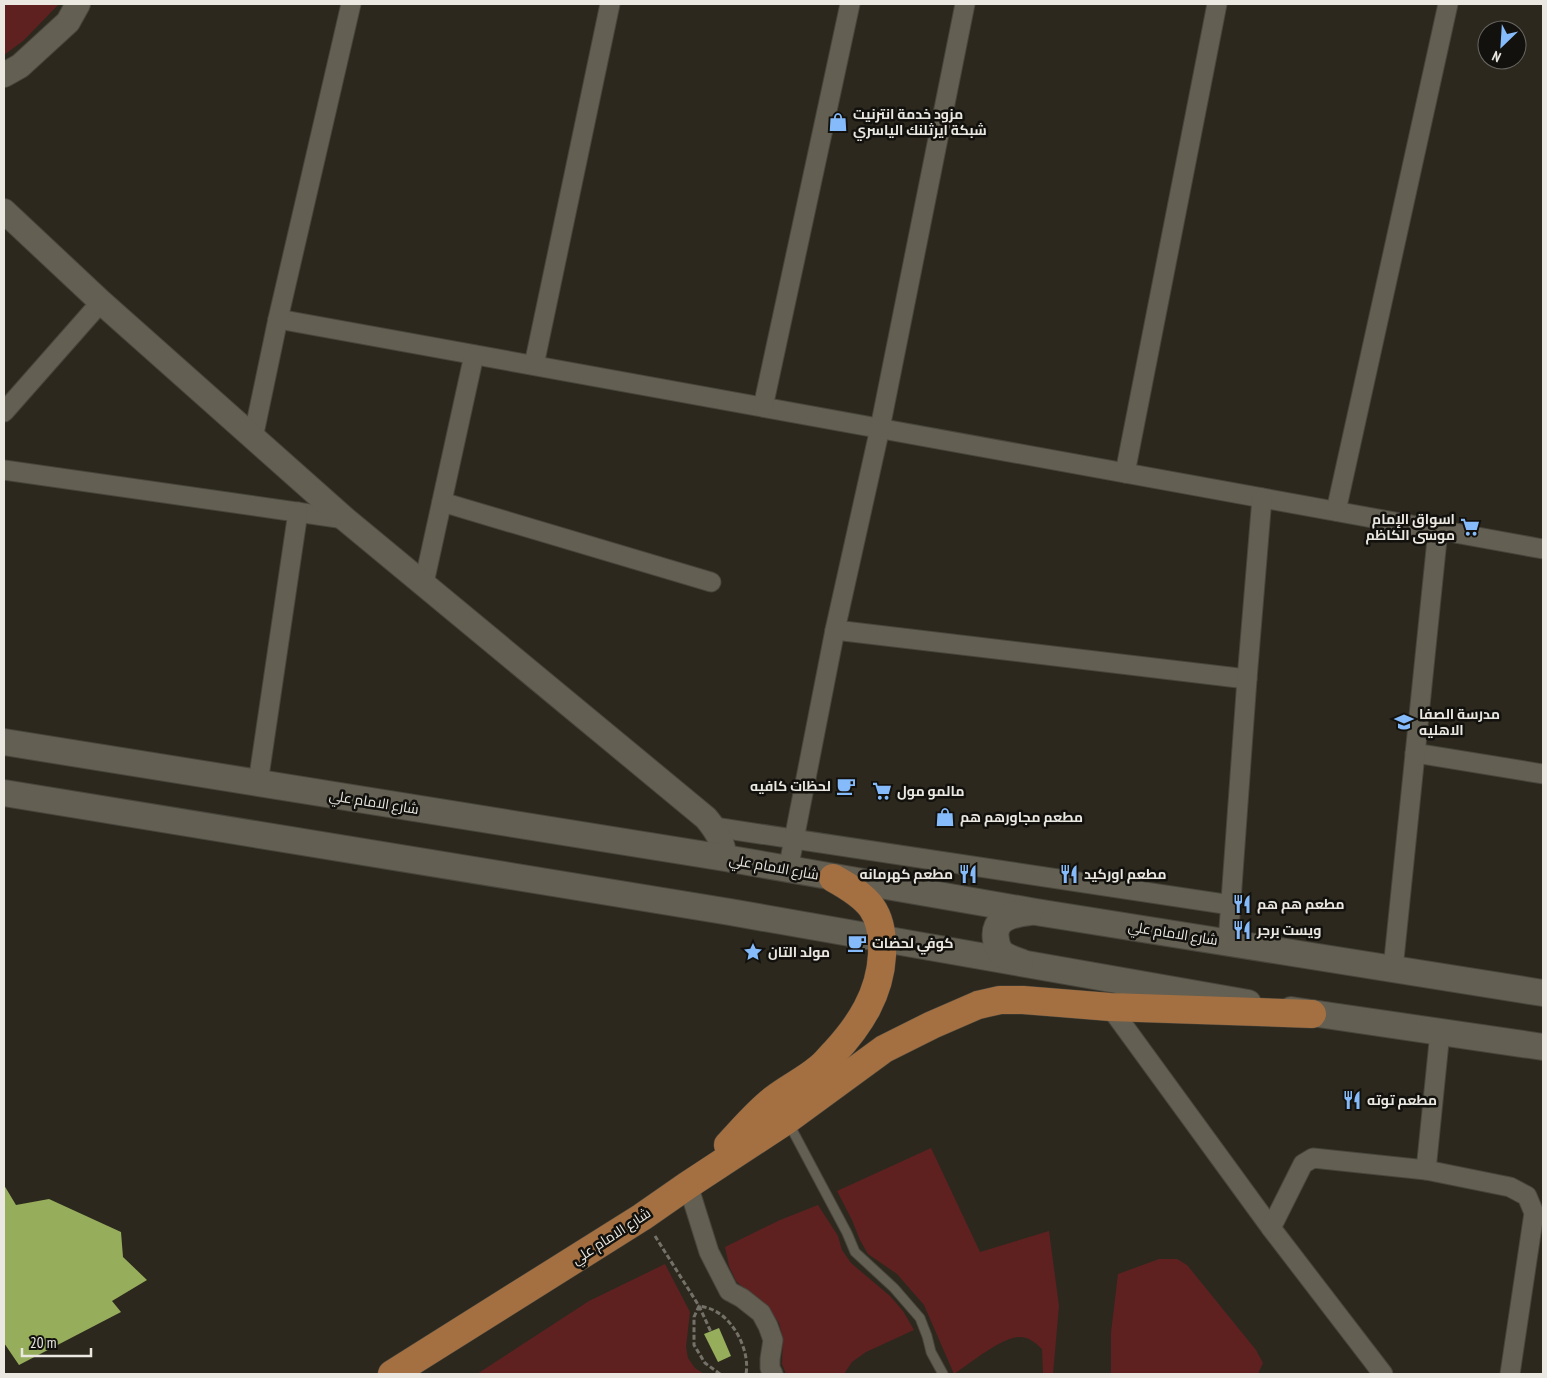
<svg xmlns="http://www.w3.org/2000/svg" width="1547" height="1378" viewBox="0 0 1547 1378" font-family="'PT Sans Narrow',Cairo,sans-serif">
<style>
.green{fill:#5e2120}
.building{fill:#96ad5b}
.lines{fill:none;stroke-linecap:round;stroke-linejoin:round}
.service-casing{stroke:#48453c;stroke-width:11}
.minor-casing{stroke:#48453c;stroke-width:21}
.tertiary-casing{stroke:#48453c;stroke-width:26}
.secondary-casing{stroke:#48453c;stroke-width:28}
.primary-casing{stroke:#48453c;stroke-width:29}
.path{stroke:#747168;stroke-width:3;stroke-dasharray:5 2.5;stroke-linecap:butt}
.service{stroke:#635f53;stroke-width:9}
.minor{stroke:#635f53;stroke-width:19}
.tertiary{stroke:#635f53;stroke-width:24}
.secondary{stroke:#635f53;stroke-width:26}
.primary{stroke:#a47042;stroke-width:28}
.labels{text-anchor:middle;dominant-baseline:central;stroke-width:5;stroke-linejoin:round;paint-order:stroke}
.poi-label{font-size:14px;font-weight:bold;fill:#eae8e1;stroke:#13110d;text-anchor:start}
.street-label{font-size:14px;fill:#eae8e1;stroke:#13110d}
</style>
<rect width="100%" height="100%" fill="#2c281e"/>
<g class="green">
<path d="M 4,4 L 59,4 L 23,41 L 4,55 Z"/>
<path d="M 931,1148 L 980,1252 L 1049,1231 L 1059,1306 L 1053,1374 L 1043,1374 L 1042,1349 C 1036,1343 1028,1336 1018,1337 C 1001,1338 969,1364 954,1374 L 924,1305 L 897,1274 L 868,1254 L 860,1240 L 852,1220 L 837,1191 Z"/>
<path d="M 818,1205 L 838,1236 L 842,1250 L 851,1263 L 890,1296 L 903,1311 L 914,1330 L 866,1352 L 852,1362 L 844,1374 L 786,1374 L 782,1364 L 783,1338 L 779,1323 L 772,1313 L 736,1281 L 729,1266 L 725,1247 L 780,1220 Z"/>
<path d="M 1159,1259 L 1177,1259 L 1187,1265 L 1256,1350 L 1263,1363 L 1258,1374 L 1111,1374 L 1111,1333 L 1118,1274 Z"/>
<path d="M 665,1264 L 690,1312 L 686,1347 L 688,1358 L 695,1368 L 704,1374 L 477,1374 L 589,1301 Z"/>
</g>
<g class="building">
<path d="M 4,1185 L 16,1205 L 49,1199 L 121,1232 L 123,1257 L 147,1280 L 112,1301 L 121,1312 L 19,1365 L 4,1343 Z"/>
<path d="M 719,1328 L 731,1356 L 718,1362 L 704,1334 Z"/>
</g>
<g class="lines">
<g class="service-casing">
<path id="service" d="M 788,1122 L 847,1233 L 855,1252 L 894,1288 L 920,1318 L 927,1336 L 931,1352 L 943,1374"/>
</g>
<g class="minor-casing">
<g id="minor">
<path d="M 278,319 L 1543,549"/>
<path d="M 534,365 L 610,4"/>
<path d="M 763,407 L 850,4"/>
<path d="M 4,412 L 101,302"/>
<path d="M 253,438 L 278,319 L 351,4"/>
<path d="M 4,470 L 345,519"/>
<path d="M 1125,473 L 1217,4"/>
<path d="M 442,502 L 711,582"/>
<path d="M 1336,511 L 1448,4"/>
<path d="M 424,583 L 474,355"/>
<path d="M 835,630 L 1247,679"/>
<path d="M 1415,753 L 1543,774"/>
<path d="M 258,783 L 298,512"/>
<path d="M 714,827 L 1231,905"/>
<path d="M 788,870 L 835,630 L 880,428 L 965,4"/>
<path d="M 1228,942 L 1247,679 L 1262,498"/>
<path d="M 1393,969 L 1438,530"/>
<path d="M 1110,1007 L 1271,1228 L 1383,1374"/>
<path d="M 1426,1170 L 1440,1032"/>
<path d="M 688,1185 L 709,1252 L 729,1291 L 742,1298 L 761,1313 L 768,1326 L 773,1340 L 770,1359 L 770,1368 L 773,1374"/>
<path d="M 1271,1228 L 1303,1164 L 1313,1158 L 1426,1170 L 1510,1187 L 1527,1196 L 1534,1213 L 1510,1374"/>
</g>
</g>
<g class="tertiary-casing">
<g id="tertiary">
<path d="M 4,75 L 20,66 L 68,22 L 78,4"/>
<path d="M 4,211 L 101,302 L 345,519 L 706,818 C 717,831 723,842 725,858"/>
</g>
</g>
<g class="secondary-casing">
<g id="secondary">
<path d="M 4,742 L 725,858 L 1036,912 L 1543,993"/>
<path d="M 4,793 L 730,912 L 1248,1003"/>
<path d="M 1021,962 C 1016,960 1011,959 1006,956 C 1000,953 997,947 996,940 C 992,918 1013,914 1030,912"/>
<path d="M 1291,1010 L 1543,1047"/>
</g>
</g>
<g class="primary-casing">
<g id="primary">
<path d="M 728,1145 C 742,1130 758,1111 774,1099 C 788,1088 805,1080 818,1069 C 824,1065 829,1058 834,1053 C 860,1025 880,994 882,955 C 884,911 869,898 833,878"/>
<path d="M 392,1374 L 642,1217 L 688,1185 L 787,1120 L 884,1049 L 932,1025 L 978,1005 L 1000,1000 L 1023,1000 L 1110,1007 L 1312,1014"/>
</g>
</g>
<g class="path">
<path d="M 655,1236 L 699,1306 L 711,1332"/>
<path d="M 720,1374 L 705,1363 L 694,1345 L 694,1317 L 699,1306 C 704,1307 710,1308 715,1311 C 735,1321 750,1352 746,1374"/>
</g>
<use href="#service" class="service"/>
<use href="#minor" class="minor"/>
<use href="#tertiary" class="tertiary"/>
<use href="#secondary" class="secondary"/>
<use href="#primary" class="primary"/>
</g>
<defs>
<g id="shop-bare" transform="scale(1.5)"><path d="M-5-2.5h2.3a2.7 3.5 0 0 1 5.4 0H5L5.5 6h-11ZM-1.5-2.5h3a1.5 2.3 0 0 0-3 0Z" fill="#85bbfb" stroke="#13110d" stroke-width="2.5" paint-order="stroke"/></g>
<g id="supermarket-bare" transform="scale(1.5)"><path d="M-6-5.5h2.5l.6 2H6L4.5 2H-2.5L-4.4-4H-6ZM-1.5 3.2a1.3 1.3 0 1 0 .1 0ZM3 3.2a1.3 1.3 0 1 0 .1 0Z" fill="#85bbfb" stroke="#13110d" stroke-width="2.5" paint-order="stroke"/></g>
<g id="university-bare" transform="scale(1.5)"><path d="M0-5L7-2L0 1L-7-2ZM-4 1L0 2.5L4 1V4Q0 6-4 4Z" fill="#85bbfb" stroke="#13110d" stroke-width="2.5" paint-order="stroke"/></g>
<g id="cafe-bare" transform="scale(1.5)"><path d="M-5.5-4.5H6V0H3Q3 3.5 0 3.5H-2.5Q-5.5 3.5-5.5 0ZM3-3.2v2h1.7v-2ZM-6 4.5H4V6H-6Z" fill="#85bbfb" stroke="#13110d" stroke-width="2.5" paint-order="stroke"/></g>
<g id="restaurant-bare" transform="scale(1.5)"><path d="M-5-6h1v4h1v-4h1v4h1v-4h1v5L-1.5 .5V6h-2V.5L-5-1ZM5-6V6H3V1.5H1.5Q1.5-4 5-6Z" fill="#85bbfb" stroke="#13110d" stroke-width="2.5" paint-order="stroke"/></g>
<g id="sight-bare" transform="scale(1.5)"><path d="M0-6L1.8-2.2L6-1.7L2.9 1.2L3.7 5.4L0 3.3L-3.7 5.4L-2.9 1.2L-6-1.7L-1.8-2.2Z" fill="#85bbfb" stroke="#13110d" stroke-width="2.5" paint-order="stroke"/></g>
</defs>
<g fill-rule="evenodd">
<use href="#shop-bare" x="838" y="122"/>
<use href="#supermarket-bare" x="1470" y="527"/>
<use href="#university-bare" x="1404" y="722"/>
<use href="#cafe-bare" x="846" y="786"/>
<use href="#supermarket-bare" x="882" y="791"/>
<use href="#shop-bare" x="945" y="817"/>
<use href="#restaurant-bare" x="968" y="874"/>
<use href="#restaurant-bare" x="1069" y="874"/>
<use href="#restaurant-bare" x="1242" y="904"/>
<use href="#restaurant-bare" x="1242" y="930"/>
<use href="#cafe-bare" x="857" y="943"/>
<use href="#sight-bare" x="753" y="952"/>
<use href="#restaurant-bare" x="1352" y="1100"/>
</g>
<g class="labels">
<g class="poi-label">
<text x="853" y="114">مزود خدمة انترنيت<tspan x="853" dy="16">شبكة ايرثلنك الياسري</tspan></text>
<text x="1455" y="519" text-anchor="end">اسواق الإمام<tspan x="1455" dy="16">موسى الكاظم</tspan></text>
<text x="1419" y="714">مدرسة الصفا<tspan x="1419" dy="16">الاهليه</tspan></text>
<text x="831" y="786" text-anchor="end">لحظات كافيه</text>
<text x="897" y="791">مالمو مول</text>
<text x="960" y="817">مطعم مجاورهم هم</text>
<text x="953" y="874" text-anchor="end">مطعم كهرمانه</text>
<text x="1084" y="874">مطعم اوركيد</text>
<text x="1257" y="904">مطعم هم هم</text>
<text x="1257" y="930">ويست برجر</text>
<text x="872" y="943">كوفي لحضات</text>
<text x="768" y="952">مولد التان</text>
<text x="1367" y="1100">مطعم توته</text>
</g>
<g class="street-label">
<text transform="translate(374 802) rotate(9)">شارع الامام علي</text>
<text transform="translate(774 867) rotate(10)">شارع الامام علي</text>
<text transform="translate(1173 933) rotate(9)">شارع الامام علي</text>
<text transform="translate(611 1236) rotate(-33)">شارع الامام علي</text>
</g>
</g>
<rect width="1547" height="1378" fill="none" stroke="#eae8e1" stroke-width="10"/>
<g transform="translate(1502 45) rotate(205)"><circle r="24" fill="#13110d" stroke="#696762"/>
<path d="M0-4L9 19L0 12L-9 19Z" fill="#85bbfb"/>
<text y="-8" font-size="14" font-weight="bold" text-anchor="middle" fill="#eae8e1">N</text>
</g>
<path d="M22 1348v8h69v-8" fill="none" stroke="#eae8e1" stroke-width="2.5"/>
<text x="30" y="1348" font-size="15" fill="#eae8e1" stroke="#13110d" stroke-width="4" paint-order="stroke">20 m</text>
</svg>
